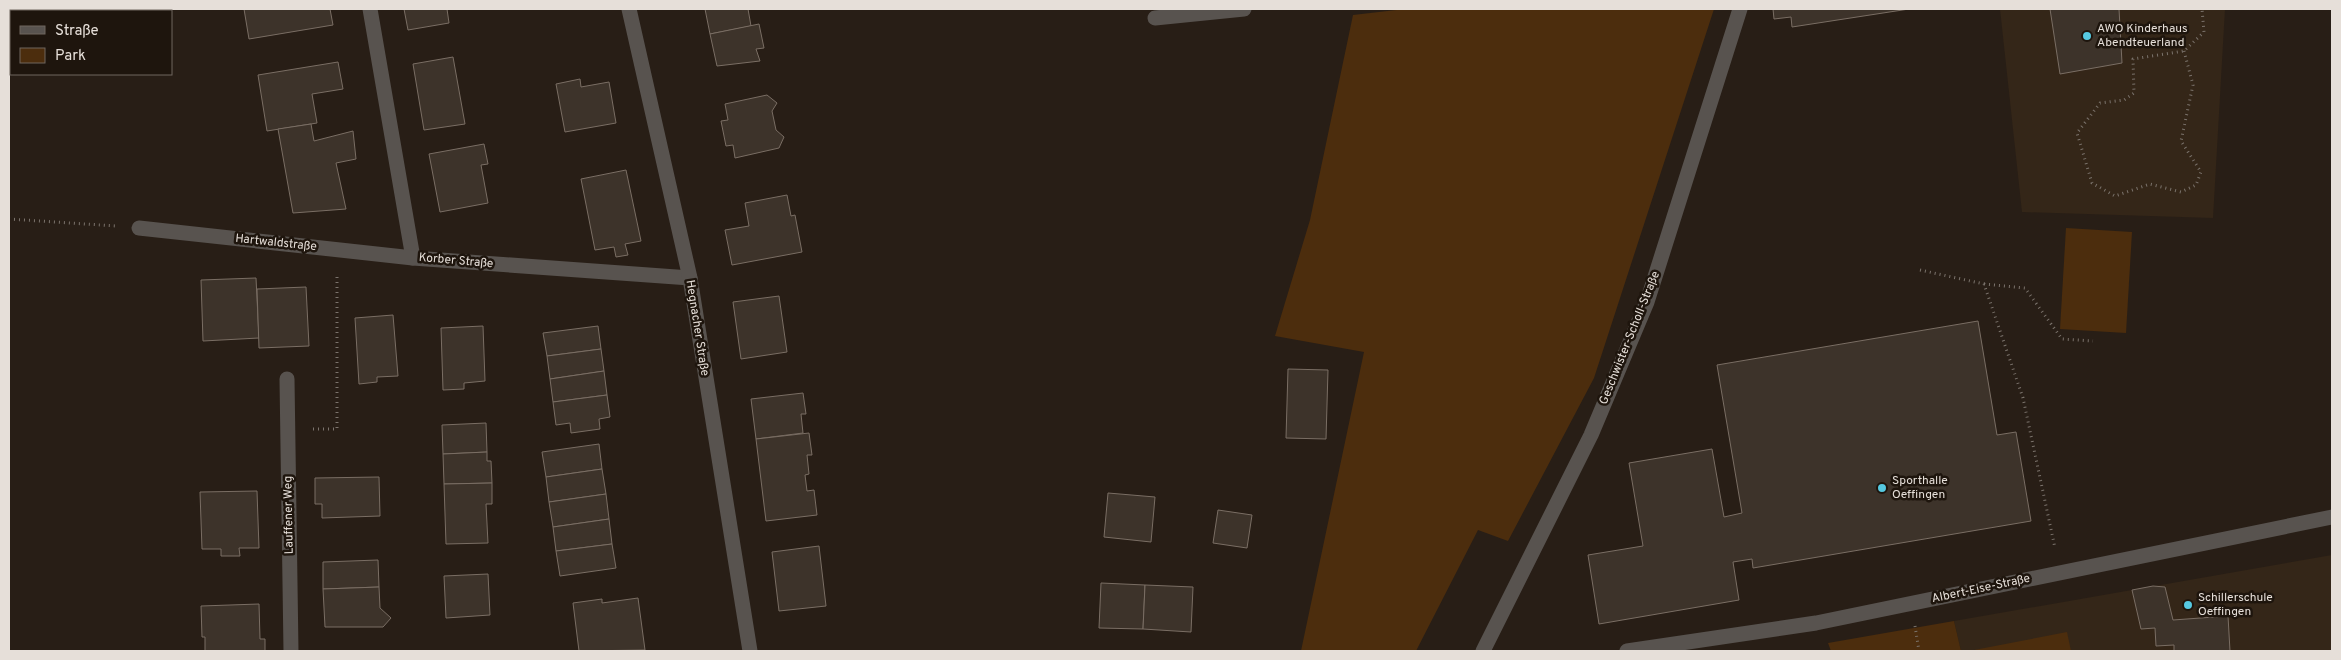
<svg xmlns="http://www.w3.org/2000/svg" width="2341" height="660" viewBox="0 0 2341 660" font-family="Overpass,sans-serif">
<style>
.built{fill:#342618}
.green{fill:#4c2d0d}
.building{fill:#3d332a;stroke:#7a6e64}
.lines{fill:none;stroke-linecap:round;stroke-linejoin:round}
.path{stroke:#7b736c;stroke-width:3;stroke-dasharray:1 4;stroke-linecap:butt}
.lane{stroke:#58534f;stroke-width:15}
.street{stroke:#58534f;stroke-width:15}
.poi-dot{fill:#56c9e1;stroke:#1e150d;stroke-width:2}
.labels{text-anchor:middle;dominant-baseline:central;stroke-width:5;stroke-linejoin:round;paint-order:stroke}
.poi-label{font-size:12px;fill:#e6dfd9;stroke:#1e150d;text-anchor:start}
.street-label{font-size:12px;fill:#e6dfd9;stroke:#1e150d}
</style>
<rect width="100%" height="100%" fill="#281e16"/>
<g class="built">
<path d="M 2000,9 L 2225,9 L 2213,218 L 2022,212 Z"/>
<path d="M 2332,555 L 2332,651 L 1961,651 L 1954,621 Z"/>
</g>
<g class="green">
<path d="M 1405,9 L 1714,9 L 1594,378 L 1508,541 L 1478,530 L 1416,651 L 1301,651 L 1364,352 L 1275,336 L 1310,220 L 1353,15 Z"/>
<path d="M 2066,228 L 2132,232 L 2126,333 L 2060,329 Z"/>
<path d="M 1954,621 L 1961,651 L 1831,651 L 1828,643 Z"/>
<path d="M 2067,632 L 2071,651 L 1969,651 Z"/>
</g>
<g class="building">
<path d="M 244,9 L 330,9 L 333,25 L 249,39 Z"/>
<path d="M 404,9 L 447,9 L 449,23 L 408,30 Z"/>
<path d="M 705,9 L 748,9 L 751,26 L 710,34 Z"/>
<path d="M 1773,9 L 1909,9 L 1792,27 L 1791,17 L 1774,19 Z"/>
<path d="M 2050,9 L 2119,9 L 2122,63 L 2060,74 Z"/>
<path d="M 759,24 L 764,48 L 756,49 L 760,61 L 717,66 L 710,34 Z"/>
<path d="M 453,57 L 465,124 L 424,130 L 413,64 Z"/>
<path d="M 338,62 L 343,89 L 312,94 L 317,123 L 267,131 L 258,75 Z"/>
<path d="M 580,79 L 581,87 L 609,82 L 616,123 L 565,132 L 556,84 Z"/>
<path d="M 767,95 L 777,103 L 772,111 L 776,130 L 784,137 L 779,148 L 735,158 L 733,145 L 726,146 L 721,121 L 728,120 L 725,104 Z"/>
<path d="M 311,124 L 314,141 L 353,131 L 356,159 L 336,163 L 346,209 L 293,213 L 278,129 Z"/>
<path d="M 484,144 L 488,164 L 481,165 L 488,203 L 440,212 L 429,154 Z"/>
<path d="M 626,170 L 641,241 L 625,244 L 628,255 L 616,257 L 614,247 L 595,250 L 581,179 Z"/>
<path d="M 787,195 L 791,216 L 795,215 L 802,252 L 732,265 L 725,230 L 749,226 L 745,203 Z"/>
<path d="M 256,278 L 259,338 L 203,341 L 201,280 Z"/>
<path d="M 306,287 L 309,346 L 259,348 L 257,289 Z"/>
<path d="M 779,296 L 787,352 L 741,359 L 733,302 Z"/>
<path d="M 393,315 L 398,376 L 377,377 L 377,382 L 359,384 L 355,318 Z"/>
<path d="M 1978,321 L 1997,435 L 2016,432 L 2031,521 L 1753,568 L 1752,559 L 1733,562 L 1739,600 L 1599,624 L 1588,555 L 1643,546 L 1629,463 L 1712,449 L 1724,517 L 1742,513 L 1717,365 Z"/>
<path d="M 483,326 L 485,381 L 464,383 L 464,389 L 443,390 L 441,328 Z"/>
<path d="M 598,326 L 601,349 L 547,356 L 543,333 Z"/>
<path d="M 601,349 L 604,371 L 550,379 L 547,356 Z"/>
<path d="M 1288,369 L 1328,370 L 1326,439 L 1286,438 Z"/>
<path d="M 604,371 L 607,395 L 553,402 L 550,379 Z"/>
<path d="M 803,393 L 806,414 L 801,414 L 803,433 L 756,439 L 751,399 Z"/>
<path d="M 607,395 L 610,417 L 599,419 L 600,429 L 571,433 L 570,423 L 556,425 L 553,402 Z"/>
<path d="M 486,423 L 487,452 L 443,454 L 442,425 Z"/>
<path d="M 809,433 L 812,455 L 807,455 L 809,474 L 805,475 L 807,491 L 814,490 L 817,515 L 766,521 L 756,439 Z"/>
<path d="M 599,444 L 602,469 L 546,477 L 542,452 Z"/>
<path d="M 487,452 L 487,461 L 491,461 L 492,483 L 444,484 L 443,454 Z"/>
<path d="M 602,469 L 606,494 L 549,502 L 546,477 Z"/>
<path d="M 379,477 L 380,516 L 322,518 L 322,504 L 315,504 L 315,478 Z"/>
<path d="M 492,483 L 492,504 L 486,504 L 488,543 L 446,544 L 444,484 Z"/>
<path d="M 257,491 L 259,548 L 239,548 L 240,556 L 221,556 L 221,549 L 202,549 L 200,492 Z"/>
<path d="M 1108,493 L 1155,497 L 1151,542 L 1104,537 Z"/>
<path d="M 606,494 L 609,519 L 553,527 L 549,502 Z"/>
<path d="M 1218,510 L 1252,515 L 1247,548 L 1213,543 Z"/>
<path d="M 609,519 L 612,544 L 556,551 L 553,527 Z"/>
<path d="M 612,544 L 616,568 L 560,576 L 556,551 Z"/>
<path d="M 819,546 L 826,606 L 779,611 L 772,552 Z"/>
<path d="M 378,560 L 379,587 L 323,589 L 323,562 Z"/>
<path d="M 488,574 L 490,615 L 446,618 L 444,576 Z"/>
<path d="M 1101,583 L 1145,585 L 1143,629 L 1099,628 Z"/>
<path d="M 1145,585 L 1193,587 L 1191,632 L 1143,629 Z"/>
<path d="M 2153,586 L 2165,587 L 2173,620 L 2228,616 L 2230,651 L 2174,651 L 2174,645 L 2156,646 L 2155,628 L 2141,629 L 2132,590 Z"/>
<path d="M 379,587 L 380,608 L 391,618 L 383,627 L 325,627 L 323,589 Z"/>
<path d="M 638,598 L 645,650 L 579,651 L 573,603 L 602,599 L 602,603 Z"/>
<path d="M 259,604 L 260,639 L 265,639 L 265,651 L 205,651 L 205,637 L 202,637 L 201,606 Z"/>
</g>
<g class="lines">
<g class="path">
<path d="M 2184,51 L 2193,85 L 2181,141 L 2201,172 L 2196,185 L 2181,192 L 2150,184 L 2115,196 L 2092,183 L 2077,133 L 2100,103 L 2124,100 L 2134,93 L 2133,59 L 2184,51 L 2204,32 L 2202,9"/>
<path d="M 9,219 L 116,226"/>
<path d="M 1920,270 L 1984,284 L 2023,398 L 2055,548"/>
<path d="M 1984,284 L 2025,288 L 2062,339 L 2093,341"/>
<path d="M 313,429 L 337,429 L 337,274"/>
<path d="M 1915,626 L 1919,651"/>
</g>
<path class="lane" d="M 1155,18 L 1244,9"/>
<g class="street">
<path d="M 370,9 L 413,258 L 690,278"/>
<path d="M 629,9 L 690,278 L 750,651"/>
<path d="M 139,228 L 413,258"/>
<path d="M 287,379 L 291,651"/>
<path d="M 1483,651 L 1591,435 L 1647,302 L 1740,9"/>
<path d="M 1627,651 L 1816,623 L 2332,517"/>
</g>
</g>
<g class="poi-dot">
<circle cx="2087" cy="36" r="5"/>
<circle cx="1882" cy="488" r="5"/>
<circle cx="2188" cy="605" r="5"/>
</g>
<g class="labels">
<g class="poi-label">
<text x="2097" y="29">AWO Kinderhaus<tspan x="2097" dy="14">Abendteuerland</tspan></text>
<text x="1892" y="481">Sporthalle<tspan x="1892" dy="14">Oeffingen</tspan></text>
<text x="2198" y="598">Schillerschule<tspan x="2198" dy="14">Oeffingen</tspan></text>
</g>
<g class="street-label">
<text transform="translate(276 243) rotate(6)">Hartwaldstraße</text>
<text transform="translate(456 261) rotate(5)">Korber Straße</text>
<text transform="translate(697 328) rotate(81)">Hegnacher Straße</text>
<text transform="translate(1630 338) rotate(-68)">Geschwister-Scholl-Straße</text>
<text transform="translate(289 515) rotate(-91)">Lauffener Weg</text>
<text transform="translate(1981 589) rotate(-12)">Albert-Eise-Straße</text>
</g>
</g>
<rect width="2341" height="660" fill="none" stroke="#e6dfd9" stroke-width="20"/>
<rect x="10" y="10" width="162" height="65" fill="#1e150d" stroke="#6e665f"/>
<rect x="20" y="26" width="25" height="8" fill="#58534f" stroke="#6e665f"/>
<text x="55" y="35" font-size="15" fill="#e6dfd9">Straße</text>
<rect x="20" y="48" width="25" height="15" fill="#4c2d0d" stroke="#6e665f"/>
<text x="55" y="60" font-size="15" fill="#e6dfd9">Park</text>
</svg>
